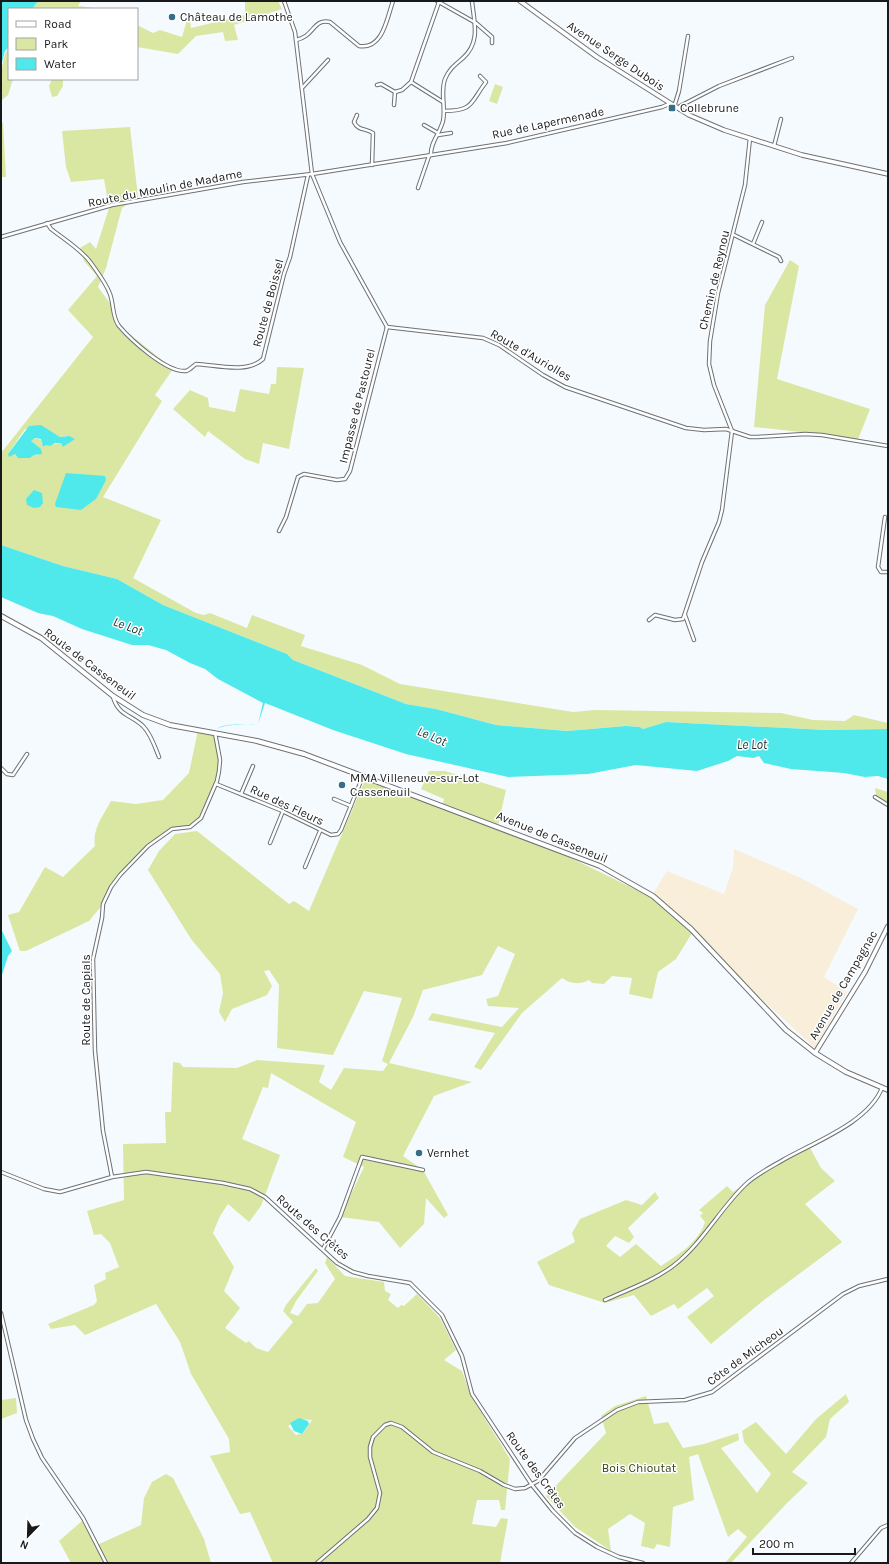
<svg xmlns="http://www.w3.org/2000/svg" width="889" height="1564" viewBox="0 0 889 1564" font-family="Karla,sans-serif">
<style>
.industrial{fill:#f8eed9}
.green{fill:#dae7a2;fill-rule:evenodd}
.water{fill:#4fe9ec}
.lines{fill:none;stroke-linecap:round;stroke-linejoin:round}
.minor-casing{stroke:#6d7174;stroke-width:4.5}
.tertiary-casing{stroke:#6d7174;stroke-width:5.5}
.secondary-casing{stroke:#6d7174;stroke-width:6}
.minor{stroke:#fff;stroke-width:2.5}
.tertiary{stroke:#fff;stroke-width:3.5}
.secondary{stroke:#fff;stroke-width:4}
.poi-dot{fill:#366d88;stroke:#fff;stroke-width:1.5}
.labels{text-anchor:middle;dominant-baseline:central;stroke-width:3;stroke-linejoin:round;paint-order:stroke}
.poi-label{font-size:12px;fill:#18191b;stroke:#fff;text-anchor:start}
.street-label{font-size:12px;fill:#18191b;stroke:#fff}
.park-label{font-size:12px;fill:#393f15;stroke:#fff}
.water-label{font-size:13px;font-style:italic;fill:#173030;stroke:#fff}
</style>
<rect width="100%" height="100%" fill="#f5fafe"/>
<path class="industrial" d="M 734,849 L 801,878 L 858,909 L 824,977 L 847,992 L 815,1048 L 651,897 L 667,871 L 724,894 L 733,868 Z"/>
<g class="green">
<path d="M 38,1 L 81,1 L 78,6 L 102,9 L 32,9 Z"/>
<path d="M 245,1 L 278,1 L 282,9 L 234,25 L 238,40 L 225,41 L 223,32 L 196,36 L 178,54 L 137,47 L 137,25 L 153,33 L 160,30 L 182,37 L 187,20 L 190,20 L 191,28 L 245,15 Z"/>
<path d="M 9,47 L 9,79 L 13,79 L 8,95 L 1,101 C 1,85 0,59 9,47 Z"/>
<path d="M 52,79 L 63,79 L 63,86 L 57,96 L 52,97 L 49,86 Z"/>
<path d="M 495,84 L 503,87 L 497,104 L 489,101 Z"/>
<path d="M 1,123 L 3,123 L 6,177 L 1,177 Z"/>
<path d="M 130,127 L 138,197 L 122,208 L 106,268 L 98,287 L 112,306 L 117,324 L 173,369 L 155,395 L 162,401 L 103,497 L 161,520 L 133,578 L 196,613 L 204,615 L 210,613 L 247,628 L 252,615 L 305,635 L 301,646 L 362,665 L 400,684 L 573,712 L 595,710 L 781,713 L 813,720 L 845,721 L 854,715 L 888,723 L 888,729 L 826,730 L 666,722 L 643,729 L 640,727 L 626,726 L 567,731 L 496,725 L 436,709 L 406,704 L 293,660 L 287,654 L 163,605 L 117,579 L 63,566 L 1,545 L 1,453 L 93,337 L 68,310 L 97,276 L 84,261 L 80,248 L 90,242 L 96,249 L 109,208 L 104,179 L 71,182 L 66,167 L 62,131 ZM 25,429 L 50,431 L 60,437 L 67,436 L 74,439 L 63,447 L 61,443 L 46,445 L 43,447 L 41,440 L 35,438 L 30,441 L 33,443 L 38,455 L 34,455 L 30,458 L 18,458 L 15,454 L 8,454 Z"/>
<path d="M 790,260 L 799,266 L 777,379 L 870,409 L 857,442 L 819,434 L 754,427 L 765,305 Z"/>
<path d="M 277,367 L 304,368 L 289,449 L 263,443 L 259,464 L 245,459 L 208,431 L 205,437 L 173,409 L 190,390 L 208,398 L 209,407 L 235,412 L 240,389 L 269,394 L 271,384 L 276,384 Z"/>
<path d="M 198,730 L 215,733 L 220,760 L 217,781 L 201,818 L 190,827 L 172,829 L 148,846 L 120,875 L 111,887 L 103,904 L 89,921 L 26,951 L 20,951 L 8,915 L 19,912 L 45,867 L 63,877 L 95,846 C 92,829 103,816 111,801 L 136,804 L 163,800 L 189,773 Z"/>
<path d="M 429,771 L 445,771 L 506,790 L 497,830 L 569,857 L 651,897 L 692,933 L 676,959 L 658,972 L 652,999 L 629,994 L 632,978 L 612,976 L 604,984 L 592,983 L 589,980 C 579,985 571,984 562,978 L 522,1013 L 481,1070 L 474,1067 L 495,1033 L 428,1020 L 432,1013 L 502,1027 L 519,1008 L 488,1006 L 486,999 L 498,996 L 515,954 L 498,946 L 482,975 L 423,990 L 413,1017 L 389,1063 L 472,1082 L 434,1096 L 403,1156 L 423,1170 L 448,1215 L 444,1218 L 426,1198 L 424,1224 L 400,1248 L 379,1222 L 340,1217 L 364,1167 L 343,1157 L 356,1122 L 271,1073 L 268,1088 L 263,1087 L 242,1139 L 280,1155 L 261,1206 L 249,1222 L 228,1204 L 220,1216 L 213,1233 L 234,1267 L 224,1291 L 240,1308 L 225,1328 L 246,1343 L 249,1341 L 256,1348 L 268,1352 L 293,1322 L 283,1311 L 286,1305 L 316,1268 L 318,1271 L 296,1301 L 290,1313 L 298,1316 L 307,1304 L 318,1303 L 335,1279 L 325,1263 L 327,1257 L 345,1276 L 384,1282 L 385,1291 L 391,1294 L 388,1300 L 398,1308 L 401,1305 L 404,1306 L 417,1294 L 440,1318 L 456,1350 L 444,1360 L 462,1371 L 471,1396 L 510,1459 L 505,1510 L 501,1510 L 499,1500 L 477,1500 L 472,1524 L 496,1527 L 501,1518 L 508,1519 L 500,1563 L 273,1563 L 250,1512 L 240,1514 L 210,1456 L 230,1452 L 229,1439 L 191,1374 L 180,1342 L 156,1304 L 85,1335 L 75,1325 L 51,1329 L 48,1324 L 94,1305 L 97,1301 L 94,1285 L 106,1279 L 105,1273 L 119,1267 L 110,1243 L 101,1234 L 94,1235 L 87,1211 L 124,1200 L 123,1144 L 166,1143 L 165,1112 L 171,1112 L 173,1062 L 180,1063 L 183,1067 L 237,1068 L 257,1060 L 325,1065 L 319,1082 L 331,1090 L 344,1068 L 383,1071 L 388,1064 L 382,1061 L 402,998 L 364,991 L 333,1055 L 277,1048 L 279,985 L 269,970 L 264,971 L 272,986 L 267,995 L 232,1009 L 225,1022 L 219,1012 L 223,993 L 220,974 L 191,939 L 148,870 L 159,851 L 175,834 L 197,831 L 289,904 L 294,901 L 309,911 L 365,780 L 442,808 L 444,799 L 421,789 ZM 299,1419 L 312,1420 L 303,1433 L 296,1435 L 288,1426 Z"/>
<path d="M 875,788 L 888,792 L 888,804 L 876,795 Z"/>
<path d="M 808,1144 L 821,1168 L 835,1181 L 805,1204 L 842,1242 L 764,1300 L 711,1344 L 687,1317 L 714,1296 L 707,1288 L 678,1309 L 674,1304 L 651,1316 L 634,1295 L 605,1303 L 549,1285 L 537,1262 L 575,1242 L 572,1233 L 580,1219 L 626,1200 L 642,1205 L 655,1192 L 659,1198 L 628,1228 L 634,1237 L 629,1243 L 615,1236 L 606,1246 L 620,1257 L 636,1244 L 661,1266 C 679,1254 698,1243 705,1222 L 700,1216 L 703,1213 L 699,1210 L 727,1186 L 733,1192 L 748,1181 Z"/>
<path d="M 846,1394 L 849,1402 L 830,1419 L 826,1437 L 792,1472 L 808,1483 L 787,1503 L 731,1563 L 725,1563 L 747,1537 L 738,1529 L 728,1537 L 698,1454 L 689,1457 L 694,1500 L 673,1507 L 670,1547 L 657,1544 L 654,1549 L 641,1546 L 645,1523 L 630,1514 L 608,1529 L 611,1551 L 575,1527 L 546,1496 L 606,1433 L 601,1416 L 615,1406 L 646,1396 L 654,1424 L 668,1422 L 683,1448 L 704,1444 L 738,1433 L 739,1440 L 721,1448 L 757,1493 L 771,1474 L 744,1442 L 742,1431 L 756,1422 L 786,1454 L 816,1419 Z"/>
<path d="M 16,1398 L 17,1413 L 1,1419 L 1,1400 Z"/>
<path d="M 166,1474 L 173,1478 L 204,1539 L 211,1563 L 71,1563 L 59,1541 L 82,1521 L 95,1546 L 141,1525 L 144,1498 L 152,1482 Z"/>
</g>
<g class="water">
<path d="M 1,1 L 38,1 L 32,9 L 9,9 L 9,47 L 5,51 L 1,66 Z"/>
<path d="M 41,425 L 60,437 L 69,436 L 75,439 L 63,447 L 61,443 L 55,443 L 50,446 L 46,445 L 43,447 L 41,439 L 35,438 L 31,441 L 41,449 L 42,454 L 34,455 L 30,458 L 18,458 L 15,454 L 9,457 L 8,454 L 29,426 Z"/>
<path d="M 66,473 L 105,476 L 106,480 L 96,499 L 81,510 L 56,507 L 55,504 Z"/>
<path d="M 34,490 L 42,493 L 43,503 L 40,507 L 34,508 L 27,505 L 26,499 Z"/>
<path d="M 1,545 L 63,566 L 117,579 L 163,605 L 287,654 L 293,660 L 406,704 L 436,709 L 496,725 L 567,731 L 626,726 L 640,727 L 643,729 L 666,722 L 826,730 L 888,729 L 888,779 L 878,776 L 865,777 L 844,773 L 791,769 L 764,763 L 759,756 L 753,758 L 737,756 L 728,761 L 697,771 L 636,765 L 588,774 L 508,777 L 406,754 L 333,730 L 265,703 L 258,724 C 246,726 226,723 217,729 C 226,722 246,726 258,724 L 263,703 L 218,679 L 205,669 L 190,663 L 166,650 L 148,645 L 132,645 L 82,629 L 53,616 L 38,613 L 1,597 Z"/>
<path d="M 1,929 L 12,951 L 8,956 L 1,978 Z"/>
<path d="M 299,1418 L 308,1421 L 309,1424 L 302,1434 L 294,1431 L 290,1423 Z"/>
</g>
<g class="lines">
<g class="minor-casing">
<g id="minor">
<path d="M 284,1 L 295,32 L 312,174 L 340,242 L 387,327"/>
<path d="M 437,1 L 476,23 L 492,37 L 492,43"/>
<path d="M 296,40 C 314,37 313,18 330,22 L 359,46 C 383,50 387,18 393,1"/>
<path d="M 411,82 L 443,102"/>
<path d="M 377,85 L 381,84 L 395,92 L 402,90 L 411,82 L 439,2"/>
<path d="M 302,88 L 328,60"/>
<path d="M 394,105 L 395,92"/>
<path d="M 674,107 L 679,91 L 688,36"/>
<path d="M 679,109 L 680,106 L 719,86 L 792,58"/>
<path d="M 444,111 C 474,111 470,103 486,82 L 480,76"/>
<path d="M 357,115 L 354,122 C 358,131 366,128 373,133 L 372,165"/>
<path d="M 424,125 L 438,133"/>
<path d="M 438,135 L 451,133"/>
<path d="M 774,146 L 781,119"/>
<path d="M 431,155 C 430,143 440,133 443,121 C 446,107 440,93 445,79 C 449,69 455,65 463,58 C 481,42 474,22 472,1"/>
<path d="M 418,188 L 429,156"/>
<path d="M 47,223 L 51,229 C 64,239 82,250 91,263 C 98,273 106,283 110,294 C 114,305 112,317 119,326 C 131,340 167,373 186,371 C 190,370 193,366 196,364 C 216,365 247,374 263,359 L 284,274 L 290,257 L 308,175"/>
<path d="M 734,235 L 779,257 L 781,261"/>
<path d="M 1,237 L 112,205 L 243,182 L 312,174 L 507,143 L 662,107 L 669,104"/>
<path d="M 753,244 L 762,222"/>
<path d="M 387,327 L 483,338 L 499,345 L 543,375 L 565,387 L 686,428 L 704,430 L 726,429 L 750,437 L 758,437 L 805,434 L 822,435 L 888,446"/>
<path d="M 885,517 L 878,567 L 881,572 L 888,572"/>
<path d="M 279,531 L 286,517 L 298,477 L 304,474 L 337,480 L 345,479 L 350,471 L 387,327"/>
<path d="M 685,615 L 694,640"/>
<path d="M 649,620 L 655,615 L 675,620 L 683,619 L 702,562 L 719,522 L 722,510 L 732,431 L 714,385 L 709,364 L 710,341 L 718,293 L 745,185 L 750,138"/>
<path d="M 113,697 C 119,716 130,714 143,726 C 151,734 155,747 159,757"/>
<path d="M 1,768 L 7,774 L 13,775 L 27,754"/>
<path d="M 216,784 L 280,810 L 331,835 L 338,834 L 341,830 L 363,776"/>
<path d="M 241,794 L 253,766"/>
<path d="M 875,797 L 888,805"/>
<path d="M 334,799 L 351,806"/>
<path d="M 270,843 L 283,811"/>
<path d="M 305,867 L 320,831"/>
<path d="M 1,1172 L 44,1189 L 60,1192 L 112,1177 L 146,1172 L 223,1183 L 250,1189 L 265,1197 L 337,1263 L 353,1272 L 368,1276 L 410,1283 L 442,1315 L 462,1356 L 472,1394 L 532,1485 L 553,1511 L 575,1533 L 597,1547 L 619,1557 L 643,1563"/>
<path d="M 112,1177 L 103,1131 L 95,1051 L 93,959 L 102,918 L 103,904 L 111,887 L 120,875 L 148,846 L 172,829 L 190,827 L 201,818 L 217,781 L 219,771 L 220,760 L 215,733"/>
<path d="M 323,1249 L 340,1217 L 362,1157 L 423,1170"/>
<path d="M 605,1300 C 627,1290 653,1281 673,1266 C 702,1244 719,1210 745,1185 C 755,1175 771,1167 783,1160 C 814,1142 868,1123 882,1088"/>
<path d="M 1,1313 L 26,1420 L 33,1439 L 42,1458 L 83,1518 L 106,1563"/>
<path d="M 317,1563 L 368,1519 L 377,1508 L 380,1493 L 370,1457 L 370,1447 L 373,1437 L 385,1425 L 391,1423 L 402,1427 L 433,1452 L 480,1471 L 504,1485 L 515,1489 L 525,1488 L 538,1481 L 575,1438 L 617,1410 L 638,1402 L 685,1400 L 712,1392 L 843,1294 L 859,1286 L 888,1279"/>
<path d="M 851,1563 L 881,1528 L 888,1525"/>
</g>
</g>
<g class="tertiary-casing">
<g id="tertiary">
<path d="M 520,1 L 597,57 L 689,115 L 724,130 L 802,155 L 888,174"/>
<path d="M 815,1053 L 865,972 L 888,926"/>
</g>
</g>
<g class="secondary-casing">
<path id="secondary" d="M 1,616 L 41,638 L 113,696 L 143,715 L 170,725 L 257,741 L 304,754 L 600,866 L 653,896 L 691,929 L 786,1030 L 815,1053 L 846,1072 L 888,1090"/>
</g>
<use href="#minor" class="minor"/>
<use href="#tertiary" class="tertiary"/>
<use href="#secondary" class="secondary"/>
</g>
<g class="poi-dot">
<circle cx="172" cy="17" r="4"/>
<rect x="668" y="104" width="8" height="8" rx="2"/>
<circle cx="342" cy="785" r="4"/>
<circle cx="419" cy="1153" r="4"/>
</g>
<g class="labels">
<g class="poi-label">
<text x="180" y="17">Château de Lamothe</text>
<text x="680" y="108">Collebrune</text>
<text x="350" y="778">MMA Villeneuve-sur-Lot<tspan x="350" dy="14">Casseneuil</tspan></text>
<text x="427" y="1153">Vernhet</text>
</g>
<g class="street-label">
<text transform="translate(616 56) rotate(34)">Avenue Serge Dubois</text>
<text transform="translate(548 123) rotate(-12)">Rue de Lapermenade</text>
<text transform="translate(165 188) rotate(-11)">Route du Moulin de Madame</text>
<text transform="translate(714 280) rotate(-77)">Chemin de Reynou</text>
<text transform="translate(268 303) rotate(-75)">Route de Boissel</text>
<text transform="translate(531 355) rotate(30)">Route d'Auriolles</text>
<text transform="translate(357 406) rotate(-76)">Impasse de Pastourel</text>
<text transform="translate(90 664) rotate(37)">Route de Casseneuil</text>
<text transform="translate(287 805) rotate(25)">Rue des Fleurs</text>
<text transform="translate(552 837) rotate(22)">Avenue de Casseneuil</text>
<text transform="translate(843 985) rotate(-60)">Avenue de Campagnac</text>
<text transform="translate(86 1000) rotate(-90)">Route de Capials</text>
<text transform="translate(313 1227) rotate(41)">Route des Crètes</text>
<text transform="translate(745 1356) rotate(-36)">Côte de Micheou</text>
<text transform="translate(536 1470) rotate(54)">Route des Crètes</text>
</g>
<g class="park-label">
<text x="639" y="1468">Bois Chioutat</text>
</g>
<g class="water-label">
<text transform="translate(128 626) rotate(21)">Le Lot</text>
<text transform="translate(432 736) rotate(23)">Le Lot</text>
<text x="752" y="744">Le Lot</text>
</g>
</g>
<rect width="889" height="1564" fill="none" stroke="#18191b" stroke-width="4"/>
<rect x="8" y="8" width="130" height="72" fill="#ffffff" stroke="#a3a3a4"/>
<rect x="16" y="21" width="20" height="6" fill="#ffffff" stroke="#a3a3a4"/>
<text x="44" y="28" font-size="12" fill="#18191b">Road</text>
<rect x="16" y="38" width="20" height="12" fill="#dae7a2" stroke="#a3a3a4"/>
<text x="44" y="48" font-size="12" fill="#18191b">Park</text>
<rect x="16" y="58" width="20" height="12" fill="#4fe9ec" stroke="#a3a3a4"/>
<text x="44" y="68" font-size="12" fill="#18191b">Water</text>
<g transform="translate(28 1536) rotate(203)" stroke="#ffffff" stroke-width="3" paint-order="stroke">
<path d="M0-3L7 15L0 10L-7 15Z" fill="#18191b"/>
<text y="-6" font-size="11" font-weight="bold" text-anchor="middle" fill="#18191b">N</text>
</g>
<path d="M753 1548v6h102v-6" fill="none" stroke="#18191b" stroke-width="2"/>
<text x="759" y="1548" font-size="12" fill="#18191b" stroke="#ffffff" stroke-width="3" paint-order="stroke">200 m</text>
</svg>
